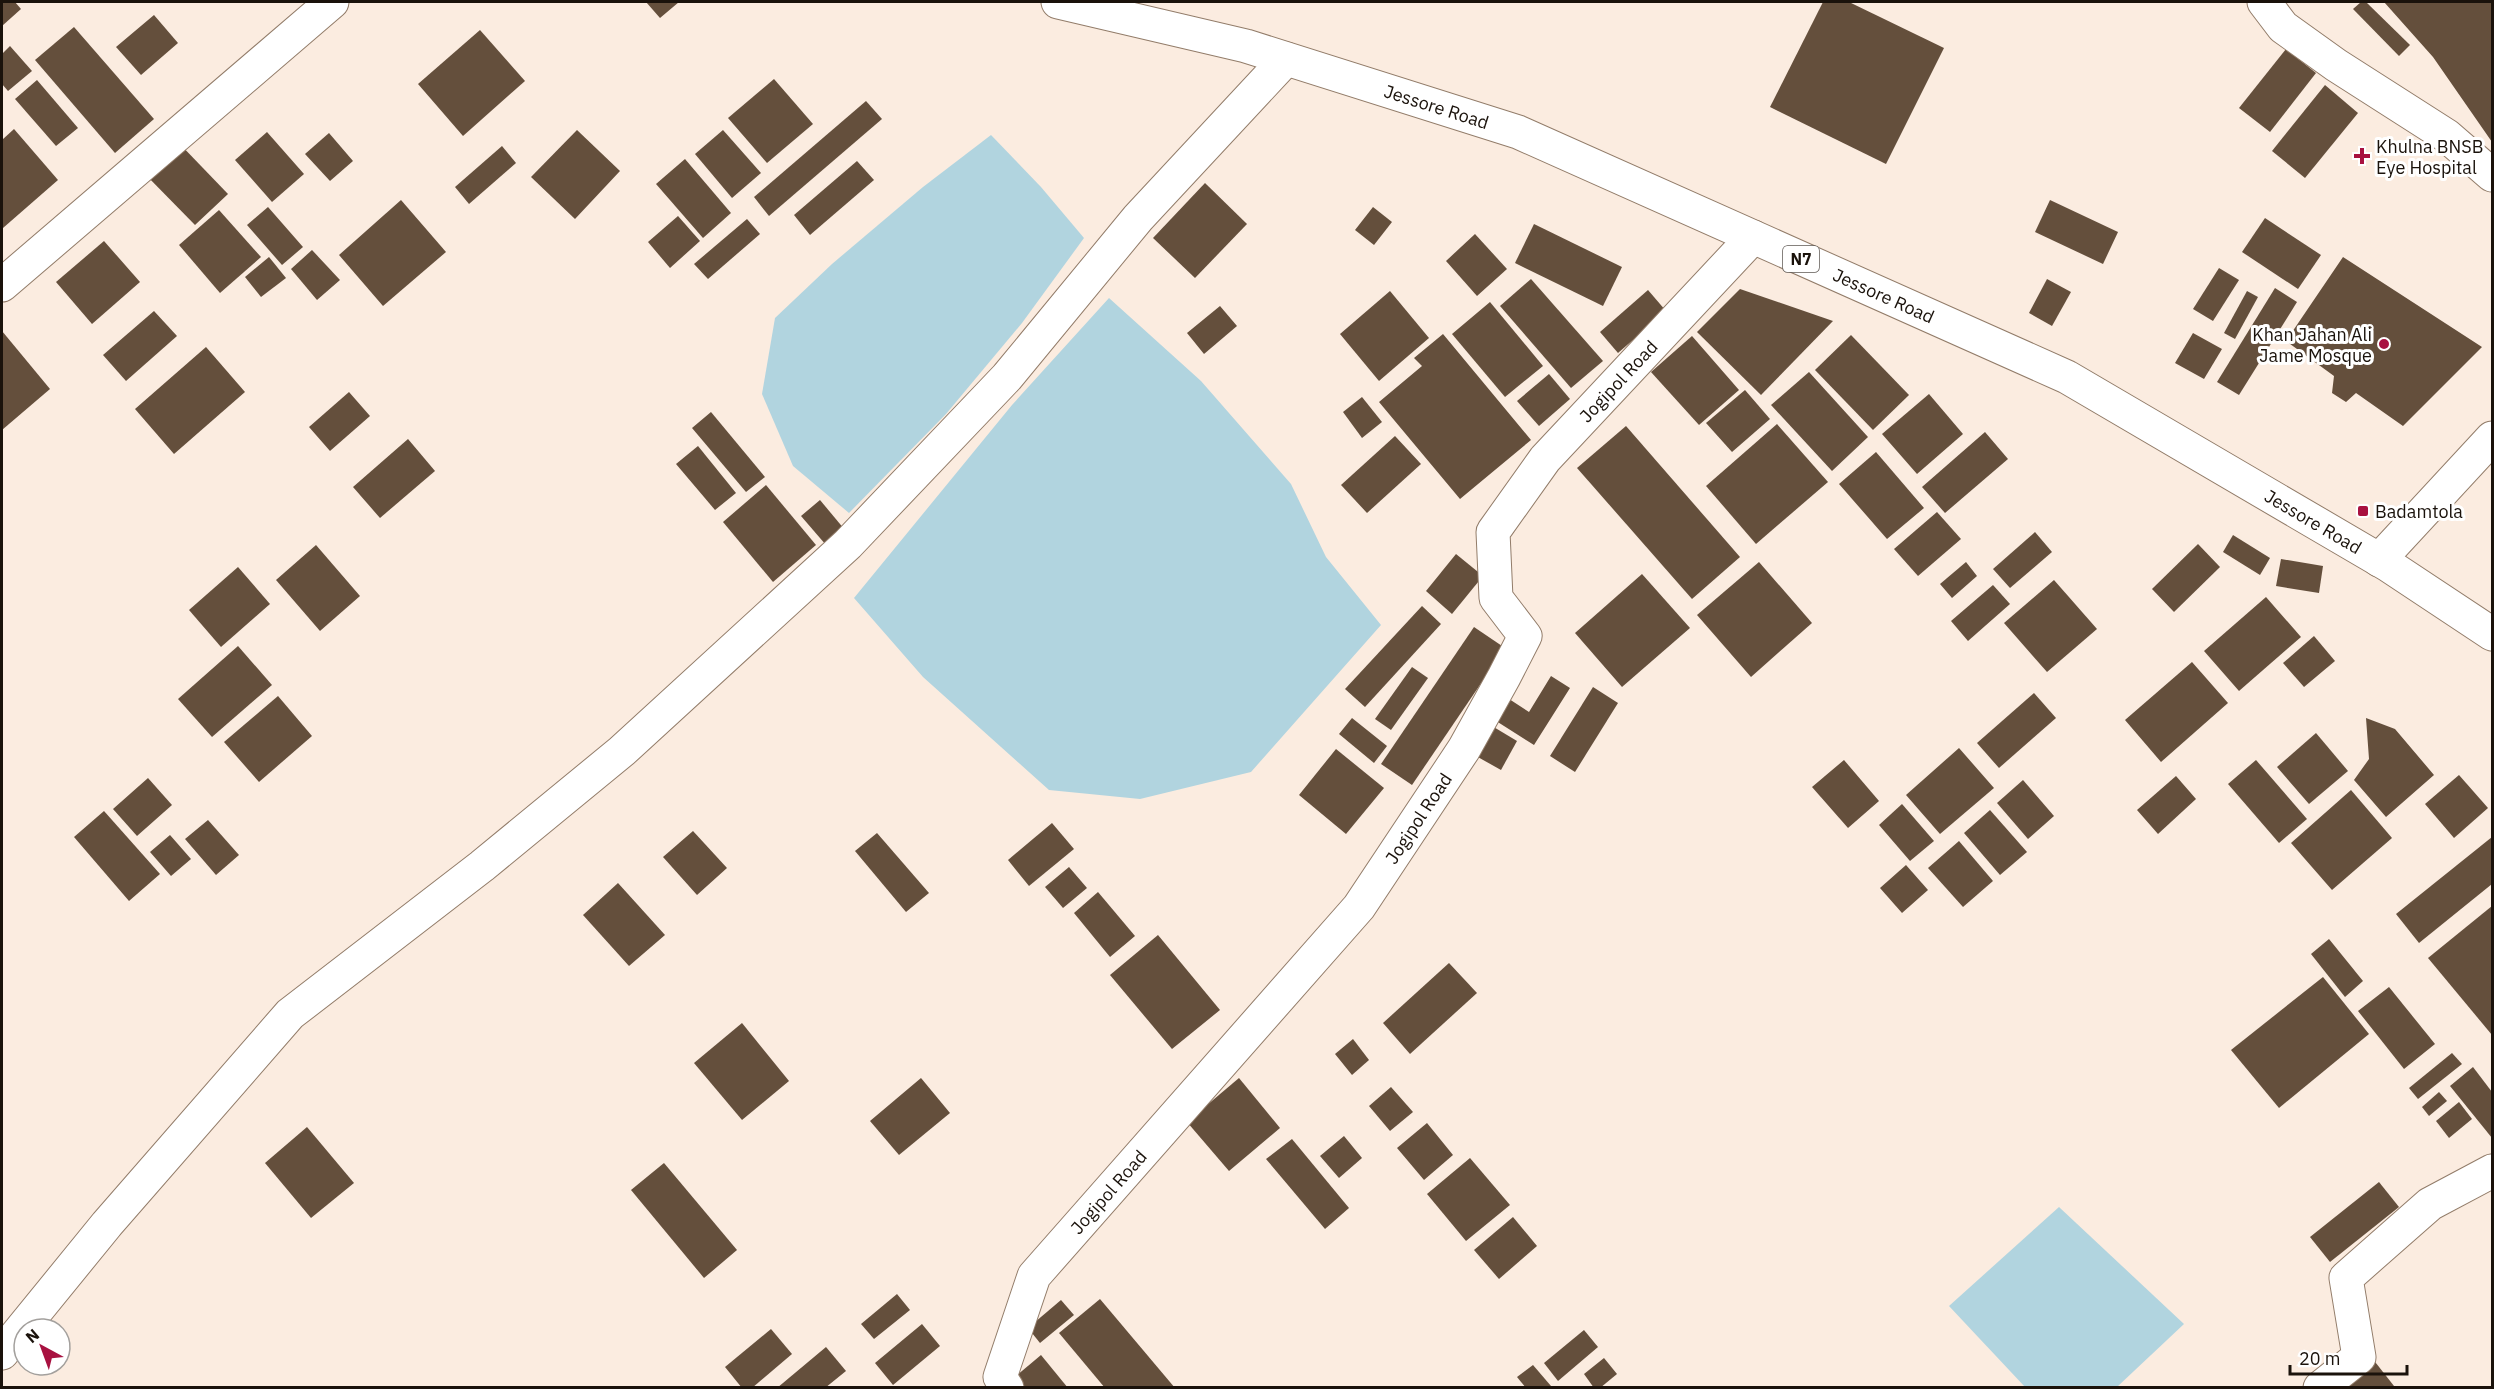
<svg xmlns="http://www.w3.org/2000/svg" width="2494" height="1389" viewBox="0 0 2494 1389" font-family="'IBM Plex Sans',sans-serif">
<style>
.water{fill:#b1d4df}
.building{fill:#644f3c}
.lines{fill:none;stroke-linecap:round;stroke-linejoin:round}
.minor-casing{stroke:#927c69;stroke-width:35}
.tertiary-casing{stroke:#927c69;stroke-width:35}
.trunk-casing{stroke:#927c69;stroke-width:35}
.minor{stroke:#fff;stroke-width:33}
.tertiary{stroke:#fff;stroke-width:33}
.trunk{stroke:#fff;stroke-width:33}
.poi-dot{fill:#a81140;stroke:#fff;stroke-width:2}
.labels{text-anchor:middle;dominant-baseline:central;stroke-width:6;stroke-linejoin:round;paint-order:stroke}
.shield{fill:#fff;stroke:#5f5954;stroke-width:1.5}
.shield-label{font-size:16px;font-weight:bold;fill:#1a120b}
.street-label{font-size:18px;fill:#1a120b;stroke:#fff}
.poi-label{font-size:18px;fill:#1a120b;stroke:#fff;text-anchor:start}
</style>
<rect width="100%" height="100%" fill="#fbece0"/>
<g class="water">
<path d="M 991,135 L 1041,187 L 1084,238 L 1022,323 L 946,414 L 849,513 L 793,466 L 762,394 L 775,318 L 832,264 L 923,187 Z"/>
<path d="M 1109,298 L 1201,381 L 1291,484 L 1326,557 L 1381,625 L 1251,772 L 1140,799 L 1049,790 L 923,677 L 854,598 L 1012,405 Z"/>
<path d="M 2059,1207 L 2184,1324 L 2117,1387 L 2025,1387 L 1949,1306 Z"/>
</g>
<g class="building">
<path d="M 2,2 L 15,2 L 21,9 L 2,26 Z"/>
<path d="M 646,2 L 679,2 L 660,18 Z"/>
<path d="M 1823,2 L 1849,2 L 1944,48 L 1886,164 L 1770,107 Z"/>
<path d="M 2361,2 L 2366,2 L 2410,45 L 2399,56 L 2353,9 Z"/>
<path d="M 2384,2 L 2492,2 L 2492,142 L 2433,57 Z"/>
<path d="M 154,15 L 178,43 L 141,75 L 116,47 Z"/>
<path d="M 74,27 L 154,119 L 115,153 L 35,60 Z"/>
<path d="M 480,30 L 525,81 L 463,136 L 418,84 Z"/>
<path d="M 10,46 L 32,71 L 8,91 L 2,84 L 2,54 Z"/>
<path d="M 2286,49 L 2316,73 L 2270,132 L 2239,108 Z"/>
<path d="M 774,79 L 813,124 L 767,163 L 728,118 Z"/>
<path d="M 37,80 L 78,128 L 56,146 L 15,99 Z"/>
<path d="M 2325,85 L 2358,113 L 2305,178 L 2272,151 Z"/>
<path d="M 866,101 L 882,119 L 769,216 L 754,197 Z"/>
<path d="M 14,129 L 58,180 L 3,228 L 2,140 Z"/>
<path d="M 577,130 L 620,171 L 575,219 L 531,177 Z"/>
<path d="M 723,130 L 761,173 L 732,198 L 695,154 Z"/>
<path d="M 267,132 L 304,174 L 272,202 L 235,160 Z"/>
<path d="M 329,133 L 353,161 L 330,181 L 305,154 Z"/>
<path d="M 176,140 L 228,194 L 195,225 L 143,172 Z"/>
<path d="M 502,146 L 516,163 L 469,204 L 455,187 Z"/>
<path d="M 685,159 L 731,213 L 703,238 L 656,184 Z"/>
<path d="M 857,161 L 874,180 L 810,235 L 794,215 Z"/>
<path d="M 1205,183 L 1247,224 L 1195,278 L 1153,238 Z"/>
<path d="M 401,200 L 446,252 L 383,306 L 339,255 Z"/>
<path d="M 2050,200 L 2118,232 L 2103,264 L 2035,232 Z"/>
<path d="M 268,207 L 303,247 L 282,265 L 247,225 Z"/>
<path d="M 1373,207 L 1392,222 L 1374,245 L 1355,230 Z"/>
<path d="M 219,210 L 261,257 L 220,293 L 179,245 Z"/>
<path d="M 678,216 L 700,241 L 670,268 L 648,242 Z"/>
<path d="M 2265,218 L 2321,255 L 2298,289 L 2242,252 Z"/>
<path d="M 747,219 L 760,234 L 708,279 L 694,264 Z"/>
<path d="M 1534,224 L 1622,267 L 1603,306 L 1515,263 Z"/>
<path d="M 1475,234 L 1507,269 L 1477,296 L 1446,261 Z"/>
<path d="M 104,241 L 140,282 L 92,324 L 56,282 Z"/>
<path d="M 312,250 L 340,280 L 317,300 L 291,269 Z"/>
<path d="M 269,257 L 286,278 L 261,297 L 245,277 Z"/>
<path d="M 2343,257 L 2482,347 L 2403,426 L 2356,393 L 2346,402 L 2332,393 L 2334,376 L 2286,341 Z"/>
<path d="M 2219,268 L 2239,280 L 2213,321 L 2193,309 Z"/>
<path d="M 1531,279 L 1603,361 L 1571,388 L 1500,306 Z"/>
<path d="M 2047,279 L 2071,292 L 2052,326 L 2029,313 Z"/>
<path d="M 2275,288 L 2297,302 L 2239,395 L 2217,382 Z"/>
<path d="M 1740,289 L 1833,321 L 1761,395 L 1697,332 Z"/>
<path d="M 1648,290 L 1666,311 L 1618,353 L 1600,332 Z"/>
<path d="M 1390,291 L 1429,338 L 1379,381 L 1340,334 Z"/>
<path d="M 2247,291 L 2258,297 L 2235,339 L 2224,333 Z"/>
<path d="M 1490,302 L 1543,366 L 1505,397 L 1452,334 Z"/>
<path d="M 1220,306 L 1237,326 L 1204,354 L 1187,333 Z"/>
<path d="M 154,311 L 177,336 L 126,381 L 103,355 Z"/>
<path d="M 2,331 L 50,389 L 2,430 Z"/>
<path d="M 2193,333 L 2222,349 L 2204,379 L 2175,363 Z"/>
<path d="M 1443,334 L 1531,440 L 1460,499 L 1379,402 L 1422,366 L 1414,358 Z"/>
<path d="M 1851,335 L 1909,395 L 1873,430 L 1815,370 Z"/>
<path d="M 1692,336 L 1739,390 L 1699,425 L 1651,372 Z"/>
<path d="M 206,347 L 245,392 L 174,454 L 135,409 Z"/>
<path d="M 1809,372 L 1868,437 L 1832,471 L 1771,405 Z"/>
<path d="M 1549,374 L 1570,399 L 1539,426 L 1517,401 Z"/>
<path d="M 1745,390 L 1770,419 L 1732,452 L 1706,423 Z"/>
<path d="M 349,392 L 370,416 L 330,451 L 309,427 Z"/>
<path d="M 1929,394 L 1963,434 L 1917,474 L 1882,434 Z"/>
<path d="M 1362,397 L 1382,422 L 1362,438 L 1343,412 Z"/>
<path d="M 711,412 L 765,477 L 746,492 L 692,428 Z"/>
<path d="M 1777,424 L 1828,482 L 1756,544 L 1706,486 Z"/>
<path d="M 1626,426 L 1740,557 L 1692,599 L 1577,468 Z"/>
<path d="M 1985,432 L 2008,459 L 1945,513 L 1922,487 Z"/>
<path d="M 1395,436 L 1421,464 L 1367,513 L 1341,485 Z"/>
<path d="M 408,439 L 435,471 L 380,518 L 353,487 Z"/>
<path d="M 698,446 L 736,493 L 715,510 L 676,464 Z"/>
<path d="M 1876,452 L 1924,508 L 1887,539 L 1839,484 Z"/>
<path d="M 766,485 L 816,545 L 773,582 L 723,522 Z"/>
<path d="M 820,500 L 845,530 L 826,545 L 801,516 Z"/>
<path d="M 1937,512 L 1961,539 L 1918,576 L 1894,549 Z"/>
<path d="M 2035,532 L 2052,552 L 2010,588 L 1993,569 Z"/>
<path d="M 2233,535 L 2270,558 L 2260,575 L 2223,552 Z"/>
<path d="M 2198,544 L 2220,567 L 2174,612 L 2152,589 Z"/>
<path d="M 316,545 L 360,596 L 320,631 L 276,580 Z"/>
<path d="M 1456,554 L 1483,576 L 1452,614 L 1426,591 Z"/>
<path d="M 2281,559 L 2323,566 L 2319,593 L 2276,586 Z"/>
<path d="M 1759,562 L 1812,623 L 1751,677 L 1697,615 Z"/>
<path d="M 1966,562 L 1977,576 L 1952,598 L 1940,584 Z"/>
<path d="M 238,567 L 270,604 L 221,647 L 189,610 Z"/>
<path d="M 1642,574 L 1690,628 L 1622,687 L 1575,633 Z"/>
<path d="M 2054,580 L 2097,629 L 2047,672 L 2004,623 Z"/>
<path d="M 1993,585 L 2010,604 L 1968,641 L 1951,621 Z"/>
<path d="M 2266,597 L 2301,637 L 2239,691 L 2204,651 Z"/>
<path d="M 1422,606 L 1441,624 L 1365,707 L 1345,689 Z"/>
<path d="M 1474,627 L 1505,648 L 1412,785 L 1381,764 Z"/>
<path d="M 2314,636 L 2335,661 L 2304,687 L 2283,663 Z"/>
<path d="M 238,646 L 272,685 L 212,737 L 178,699 Z"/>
<path d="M 2192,662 L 2228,703 L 2161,762 L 2125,720 Z"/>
<path d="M 1412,667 L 1428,678 L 1391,730 L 1375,719 Z"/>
<path d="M 1551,676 L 1570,688 L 1534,745 L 1493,719 L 1506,697 L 1529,712 Z"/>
<path d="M 1593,687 L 1618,703 L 1575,772 L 1550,756 Z"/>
<path d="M 2034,693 L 2056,718 L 1999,768 L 1977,743 Z"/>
<path d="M 278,696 L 312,736 L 259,782 L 224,742 Z"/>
<path d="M 1352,718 L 1387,746 L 1374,763 L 1339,734 Z"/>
<path d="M 2366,718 L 2395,729 L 2434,775 L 2386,817 L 2354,780 L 2369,759 Z"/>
<path d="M 1492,726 L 1517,741 L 1501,770 L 1476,756 Z"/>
<path d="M 2316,733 L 2348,771 L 2309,804 L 2277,767 Z"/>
<path d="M 1959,748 L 1994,788 L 1940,834 L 1906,795 Z"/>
<path d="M 1336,749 L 1384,788 L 1346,834 L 1299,795 Z"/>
<path d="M 1844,760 L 1879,801 L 1848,828 L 1812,787 Z"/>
<path d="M 2256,760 L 2307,819 L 2279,843 L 2228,784 Z"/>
<path d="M 2459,775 L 2488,808 L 2454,838 L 2425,804 Z"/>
<path d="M 2176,776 L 2196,799 L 2158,834 L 2137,810 Z"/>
<path d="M 148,778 L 172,805 L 137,836 L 113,809 Z"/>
<path d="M 2023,780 L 2054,816 L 2028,839 L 1997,803 Z"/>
<path d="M 2351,790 L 2392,838 L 2332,890 L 2291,843 Z"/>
<path d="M 1902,804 L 1934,841 L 1910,861 L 1879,825 Z"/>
<path d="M 1990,810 L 2027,852 L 2000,875 L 1964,833 Z"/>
<path d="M 104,811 L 160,874 L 129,901 L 74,837 Z"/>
<path d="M 208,820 L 239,855 L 216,875 L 185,839 Z"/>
<path d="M 1052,823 L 1074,849 L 1029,886 L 1008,860 Z"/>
<path d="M 693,831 L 727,868 L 697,895 L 663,857 Z"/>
<path d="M 877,833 L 929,893 L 906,912 L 855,851 Z"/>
<path d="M 170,835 L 191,859 L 171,876 L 150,852 Z"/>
<path d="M 2492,837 L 2492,884 L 2419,943 L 2396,914 Z"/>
<path d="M 1959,841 L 1993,881 L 1963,907 L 1928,868 Z"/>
<path d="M 1906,865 L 1928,890 L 1902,913 L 1880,888 Z"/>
<path d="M 1069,867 L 1087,888 L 1063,908 L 1045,887 Z"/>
<path d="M 618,883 L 665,935 L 629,966 L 583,915 Z"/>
<path d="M 1098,892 L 1135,936 L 1110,957 L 1074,913 Z"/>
<path d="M 2492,906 L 2492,1035 L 2428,958 Z"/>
<path d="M 1158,935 L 1220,1010 L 1172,1049 L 1110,975 Z"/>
<path d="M 2329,939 L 2363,981 L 2345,997 L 2311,954 Z"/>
<path d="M 1449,963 L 1477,993 L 1410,1054 L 1383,1023 Z"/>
<path d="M 2323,977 L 2369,1034 L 2279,1108 L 2231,1050 Z"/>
<path d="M 2389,987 L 2435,1044 L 2404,1069 L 2358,1011 Z"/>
<path d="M 742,1023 L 789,1081 L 742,1120 L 694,1063 Z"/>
<path d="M 1353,1039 L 1369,1060 L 1352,1075 L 1335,1054 Z"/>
<path d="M 2452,1053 L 2462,1064 L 2418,1099 L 2409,1088 Z"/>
<path d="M 2473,1067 L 2492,1092 L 2492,1138 L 2450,1086 Z"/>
<path d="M 921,1078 L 950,1113 L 899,1155 L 870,1121 Z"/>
<path d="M 1239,1078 L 1280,1128 L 1229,1171 L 1187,1122 Z"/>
<path d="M 1391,1087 L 1413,1112 L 1390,1131 L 1369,1106 Z"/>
<path d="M 2439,1092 L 2447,1101 L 2429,1116 L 2422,1107 Z"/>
<path d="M 2459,1102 L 2472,1119 L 2449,1138 L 2436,1121 Z"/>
<path d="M 1427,1123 L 1453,1155 L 1424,1180 L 1397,1148 Z"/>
<path d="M 307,1127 L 354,1183 L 311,1218 L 265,1163 Z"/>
<path d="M 1344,1136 L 1362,1158 L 1339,1178 L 1320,1156 Z"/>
<path d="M 1292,1139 L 1349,1208 L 1325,1229 L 1266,1159 Z"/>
<path d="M 1470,1158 L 1510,1205 L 1466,1241 L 1427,1194 Z"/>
<path d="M 664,1163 L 737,1250 L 704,1278 L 631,1190 Z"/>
<path d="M 2379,1182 L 2399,1207 L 2330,1262 L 2310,1237 Z"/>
<path d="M 1513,1217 L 1537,1246 L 1499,1279 L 1474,1250 Z"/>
<path d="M 897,1294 L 910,1310 L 874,1339 L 861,1324 Z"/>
<path d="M 1100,1299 L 1175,1388 L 1105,1388 L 1059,1333 Z"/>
<path d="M 1061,1300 L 1074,1315 L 1040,1343 L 1028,1328 Z"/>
<path d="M 922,1324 L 940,1346 L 893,1385 L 875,1363 Z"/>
<path d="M 771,1329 L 792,1354 L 752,1388 L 742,1388 L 725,1367 Z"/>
<path d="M 1584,1330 L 1598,1347 L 1558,1381 L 1544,1363 Z"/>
<path d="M 826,1347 L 846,1371 L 825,1388 L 777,1388 Z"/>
<path d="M 1041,1355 L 1068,1388 L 1014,1388 L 1009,1382 Z"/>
<path d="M 1604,1358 L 1617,1374 L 1600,1388 L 1594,1388 L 1584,1374 Z"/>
<path d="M 2372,1358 L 2394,1386 L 2392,1388 L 2335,1388 Z"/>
<path d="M 1533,1365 L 1551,1386 L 1549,1388 L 1526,1388 L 1517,1377 Z"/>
</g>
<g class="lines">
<g class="minor-casing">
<g id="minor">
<path d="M 2264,2 L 2283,27 L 2336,65 L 2447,136 L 2492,175"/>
<path d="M 2,285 L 332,2"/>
<path d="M 2,1353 L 107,1224 L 290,1014 L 482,866 L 622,751 L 848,544 L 1007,377 L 1138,218 L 1286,59"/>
<path id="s1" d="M 1007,1388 L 1000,1377 L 1034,1276 L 1359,907 L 1464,749 L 1504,677 L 1525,636 L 1496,598 L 1493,532 L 1545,459 L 1753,237"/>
<path d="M 2320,1388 L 2359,1357 L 2346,1278 L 2430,1204 L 2492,1171"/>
</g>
</g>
<g class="tertiary-casing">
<path id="tertiary" d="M 2379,560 L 2492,438"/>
</g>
<g class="trunk-casing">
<g id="trunk">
<path id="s2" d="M 1058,2 L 1246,46 L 1518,132 L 2067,377 L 2388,565 L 2492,634"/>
</g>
</g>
<use href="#minor" class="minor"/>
<use href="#tertiary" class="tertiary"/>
<use href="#trunk" class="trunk"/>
</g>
<g class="poi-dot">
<path d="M2359 147h6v6h6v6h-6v6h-6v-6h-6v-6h6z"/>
<circle cx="2384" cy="344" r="6"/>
<rect x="2357" y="505" width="12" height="12" rx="3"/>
</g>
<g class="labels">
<rect class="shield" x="1783" y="246" width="36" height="26" rx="4.5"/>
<g class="shield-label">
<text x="1801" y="259">N7</text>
</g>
<g class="street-label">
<text stroke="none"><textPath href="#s2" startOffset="393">Jessore Road</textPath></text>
<text stroke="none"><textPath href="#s2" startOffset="879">Jessore Road</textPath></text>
<text stroke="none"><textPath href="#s1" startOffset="1240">Jogipol Road</textPath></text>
<text stroke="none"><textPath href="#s2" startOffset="1365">Jessore Road</textPath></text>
<text stroke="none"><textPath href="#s1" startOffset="718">Jogipol Road</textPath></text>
<text stroke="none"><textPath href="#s1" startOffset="232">Jogipol Road</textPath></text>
</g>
<g class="poi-label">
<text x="2376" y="146">Khulna BNSB<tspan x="2376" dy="21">Eye Hospital</tspan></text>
<text x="2372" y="334" text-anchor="end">Khan Jahan Ali<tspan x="2372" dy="21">Jame Mosque</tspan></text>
<text x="2375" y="511">Badamtola</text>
</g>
</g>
<rect width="2494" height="1389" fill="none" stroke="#1a120b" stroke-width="6"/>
<g transform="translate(42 1347) rotate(319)"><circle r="28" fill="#ffffff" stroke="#a3a09d" stroke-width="1.5"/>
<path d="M0-4.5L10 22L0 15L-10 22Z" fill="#a81140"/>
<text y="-9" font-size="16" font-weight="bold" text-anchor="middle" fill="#1a120b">N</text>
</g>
<path d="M2290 1365v9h117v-9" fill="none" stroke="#1a120b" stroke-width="3"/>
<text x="2299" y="1365" font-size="18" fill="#1a120b" stroke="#ffffff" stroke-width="4.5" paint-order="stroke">20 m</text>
</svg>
